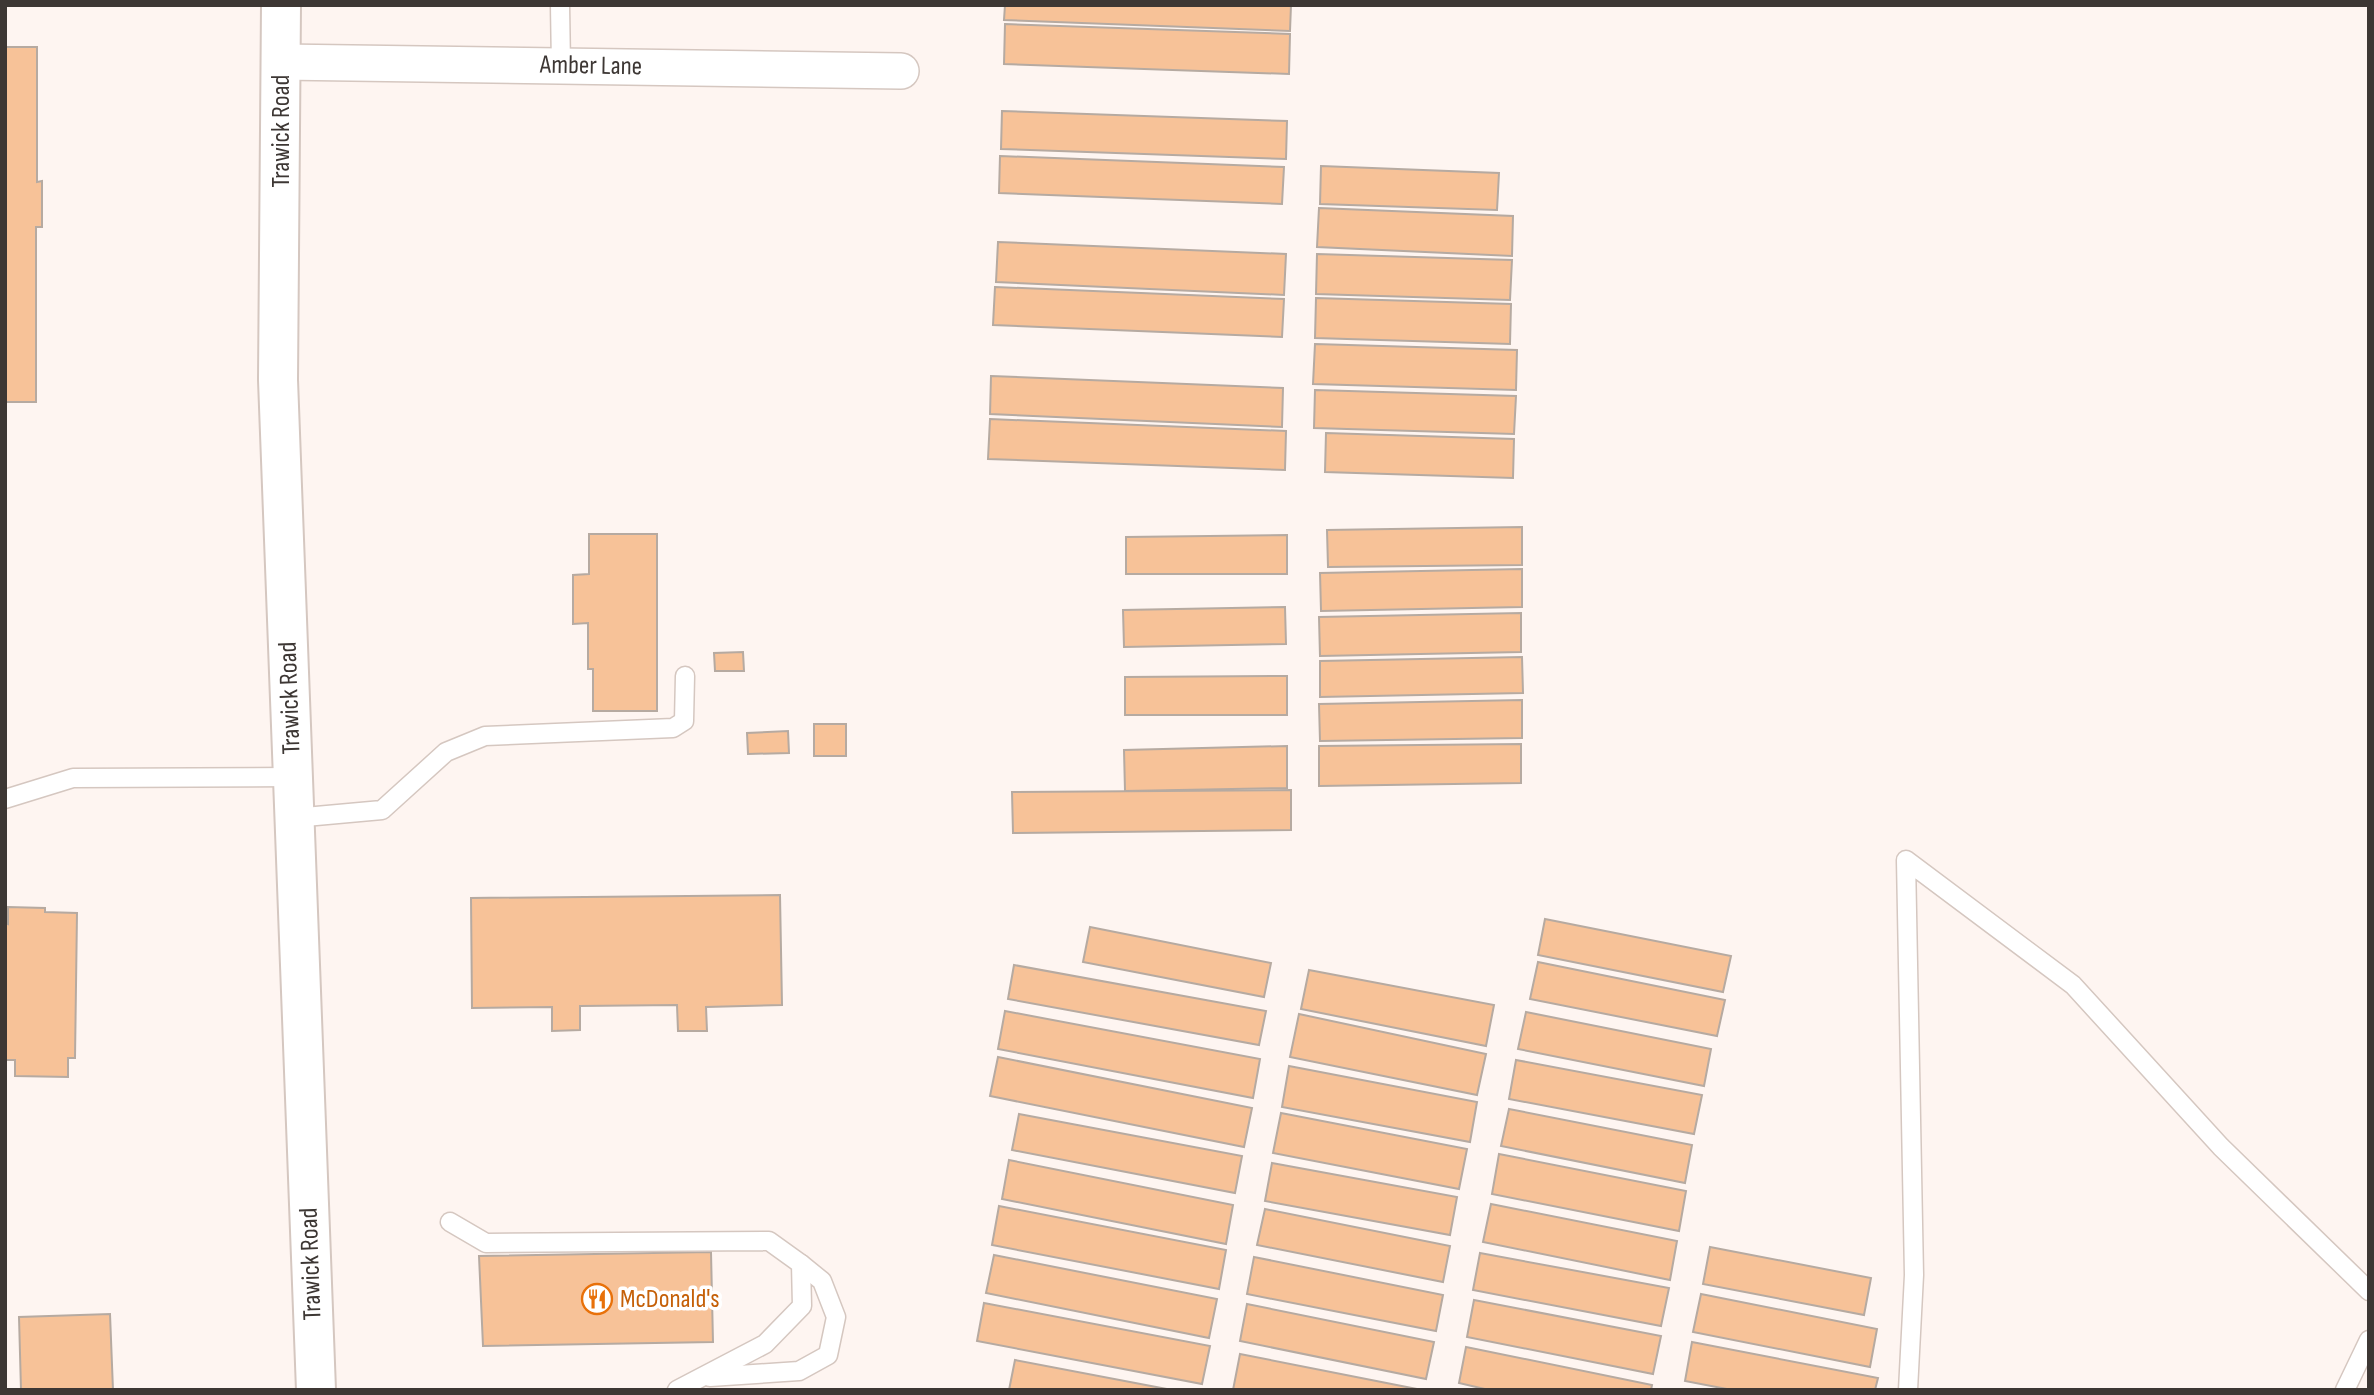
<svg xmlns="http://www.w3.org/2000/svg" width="2374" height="1395" viewBox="0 0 2374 1395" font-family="'Sofia Sans Condensed',sans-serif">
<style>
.building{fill:#f7c298;stroke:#b6aaa1;stroke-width:2}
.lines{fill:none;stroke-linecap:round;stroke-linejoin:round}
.service-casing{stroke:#d5c7c0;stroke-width:21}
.minor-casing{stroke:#d5c7c0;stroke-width:38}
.tertiary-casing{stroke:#d5c7c0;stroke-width:42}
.service{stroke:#fff;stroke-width:18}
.minor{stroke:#fff;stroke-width:35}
.tertiary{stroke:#fff;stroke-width:38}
.labels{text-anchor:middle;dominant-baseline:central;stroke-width:7;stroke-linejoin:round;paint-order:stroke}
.street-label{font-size:26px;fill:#3d3734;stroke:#fff}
.food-label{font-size:26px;fill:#c56008;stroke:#fff;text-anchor:start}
</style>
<rect width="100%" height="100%" fill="#fef5f1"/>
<g class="building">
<path d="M 1005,5 L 1291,5 L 1290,31 L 1004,20 Z"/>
<path d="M 1005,24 L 1290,34 L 1289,74 L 1004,64 Z"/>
<path d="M 5,47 L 37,47 L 37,182 L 42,181 L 42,227 L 36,227 L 36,402 L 5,402 Z"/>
<path d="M 1002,111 L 1287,121 L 1286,159 L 1001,149 Z"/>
<path d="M 1000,156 L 1284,167 L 1282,204 L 999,193 Z"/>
<path d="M 1321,166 L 1499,173 L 1497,210 L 1320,204 Z"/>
<path d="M 1319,208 L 1513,216 L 1512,256 L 1317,247 Z"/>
<path d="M 998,242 L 1286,254 L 1284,295 L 996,282 Z"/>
<path d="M 1317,254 L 1512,260 L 1510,300 L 1316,294 Z"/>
<path d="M 995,287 L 1284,299 L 1282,337 L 993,325 Z"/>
<path d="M 1316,298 L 1511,304 L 1510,344 L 1315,338 Z"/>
<path d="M 1315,344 L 1517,350 L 1516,390 L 1313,384 Z"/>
<path d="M 991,376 L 1283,388 L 1282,427 L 990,414 Z"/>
<path d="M 1315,390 L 1516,396 L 1514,434 L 1314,428 Z"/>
<path d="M 990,419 L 1286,431 L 1285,470 L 988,459 Z"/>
<path d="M 1326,433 L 1514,439 L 1513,478 L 1325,472 Z"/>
<path d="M 1522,527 L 1522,565 L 1328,567 L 1327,530 Z"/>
<path d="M 589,534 L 657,534 L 657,711 L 593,711 L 593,669 L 588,669 L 588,623 L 573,624 L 573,575 L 589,574 Z"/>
<path d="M 1287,535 L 1287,574 L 1126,574 L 1126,537 Z"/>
<path d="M 1522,569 L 1522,607 L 1321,611 L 1320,573 Z"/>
<path d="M 1285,607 L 1286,644 L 1124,647 L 1123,610 Z"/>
<path d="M 1521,613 L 1521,652 L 1320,656 L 1319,617 Z"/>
<path d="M 743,652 L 744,671 L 715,671 L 714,653 Z"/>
<path d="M 1522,657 L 1523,693 L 1320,697 L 1320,661 Z"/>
<path d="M 1287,676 L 1287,715 L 1125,715 L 1125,677 Z"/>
<path d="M 1522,700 L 1522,738 L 1320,741 L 1319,704 Z"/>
<rect x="814" y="724" width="32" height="32"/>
<path d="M 788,731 L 789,753 L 748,754 L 747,733 Z"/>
<path d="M 1521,744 L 1521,783 L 1319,786 L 1319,746 Z"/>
<path d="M 1287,746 L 1287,788 L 1125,791 L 1124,750 Z"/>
<path d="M 1291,790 L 1291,830 L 1013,833 L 1012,792 Z"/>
<path d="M 780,895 L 782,1005 L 706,1007 L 707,1031 L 678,1031 L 677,1005 L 580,1006 L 580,1030 L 552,1031 L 552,1007 L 472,1008 L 471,898 Z"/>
<path d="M 8,907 L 45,908 L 45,912 L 77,913 L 75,1058 L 68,1058 L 68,1077 L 15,1076 L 15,1060 L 5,1060 L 5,923 L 8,924 Z"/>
<path d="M 1545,919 L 1731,956 L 1723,992 L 1538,955 Z"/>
<path d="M 1090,927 L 1271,963 L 1264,997 L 1083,962 Z"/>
<path d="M 1538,962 L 1725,1000 L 1717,1036 L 1530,999 Z"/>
<path d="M 1014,965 L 1266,1011 L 1259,1045 L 1008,999 Z"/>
<path d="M 1309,970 L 1494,1005 L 1486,1046 L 1301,1009 Z"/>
<path d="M 1005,1011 L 1260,1059 L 1253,1098 L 998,1049 Z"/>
<path d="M 1526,1012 L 1711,1049 L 1704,1086 L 1518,1049 Z"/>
<path d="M 1299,1014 L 1486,1054 L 1477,1095 L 1290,1057 Z"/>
<path d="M 998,1057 L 1252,1108 L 1244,1147 L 990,1096 Z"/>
<path d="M 1516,1060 L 1702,1095 L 1694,1134 L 1509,1099 Z"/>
<path d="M 1289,1066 L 1477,1102 L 1470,1142 L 1282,1107 Z"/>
<path d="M 1509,1109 L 1692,1145 L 1685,1183 L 1501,1146 Z"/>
<path d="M 1281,1113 L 1467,1149 L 1459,1189 L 1273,1153 Z"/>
<path d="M 1019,1114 L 1242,1156 L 1235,1193 L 1012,1150 Z"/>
<path d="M 1499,1154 L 1686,1191 L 1679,1231 L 1492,1194 Z"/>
<path d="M 1009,1160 L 1233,1205 L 1226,1244 L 1002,1199 Z"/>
<path d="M 1272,1163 L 1457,1197 L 1450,1235 L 1265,1201 Z"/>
<path d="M 1491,1204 L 1677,1241 L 1670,1280 L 1483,1242 Z"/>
<path d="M 999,1206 L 1226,1250 L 1219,1289 L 992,1245 Z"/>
<path d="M 1265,1209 L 1450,1246 L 1443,1282 L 1257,1245 Z"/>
<path d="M 1710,1247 L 1871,1278 L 1864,1315 L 1703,1284 Z"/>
<path d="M 711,1252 L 713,1342 L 483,1346 L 479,1256 Z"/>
<path d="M 1480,1253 L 1669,1288 L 1661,1326 L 1473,1290 Z"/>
<path d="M 994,1255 L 1217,1299 L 1209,1338 L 986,1293 Z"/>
<path d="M 1254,1257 L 1443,1295 L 1436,1331 L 1247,1294 Z"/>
<path d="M 1701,1294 L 1877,1329 L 1870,1367 L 1693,1332 Z"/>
<path d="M 1474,1300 L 1661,1336 L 1653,1374 L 1467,1337 Z"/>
<path d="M 984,1303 L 1210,1346 L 1202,1384 L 977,1341 Z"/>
<path d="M 1247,1304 L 1434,1342 L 1426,1379 L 1240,1341 Z"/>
<path d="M 110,1314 L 113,1390 L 21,1390 L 19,1317 Z"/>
<path d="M 1692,1342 L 1878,1378 L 1875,1390 L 1732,1390 L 1685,1381 Z"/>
<path d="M 1466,1347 L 1652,1385 L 1651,1390 L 1489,1390 L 1459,1383 Z"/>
<path d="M 1240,1354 L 1422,1390 L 1233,1390 Z"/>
<path d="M 1015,1360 L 1172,1390 L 1009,1390 Z"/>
</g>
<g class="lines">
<g class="service-casing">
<g id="service">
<path d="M 560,5 L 561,66"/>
<path d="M 5,799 L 73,778 L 293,777"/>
<path d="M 294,818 L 382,810 L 446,752 L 485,736 L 673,728 L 684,721 L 685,676"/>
<path d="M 450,1222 L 486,1243 L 769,1241 L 801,1264 L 802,1306 L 765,1344 L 677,1390"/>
<path d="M 710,1377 L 799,1371 L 828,1355 L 836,1317 L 822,1281 L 801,1264"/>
<path d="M 1908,1390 L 1914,1275 L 1906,860 L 2073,985 L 2221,1147 L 2369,1291"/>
<path d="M 2345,1390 L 2369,1340"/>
</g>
</g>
<g class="minor-casing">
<path id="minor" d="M 281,62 L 901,71"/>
</g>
<g class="tertiary-casing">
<path id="tertiary" d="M 281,5 L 278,380 L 316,1390"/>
</g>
<use href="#service" class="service"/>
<use href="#minor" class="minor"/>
<use href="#tertiary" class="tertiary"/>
</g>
<defs>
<g id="restaurant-ring" transform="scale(1.575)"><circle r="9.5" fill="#fff" stroke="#e8710a" stroke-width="1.5"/><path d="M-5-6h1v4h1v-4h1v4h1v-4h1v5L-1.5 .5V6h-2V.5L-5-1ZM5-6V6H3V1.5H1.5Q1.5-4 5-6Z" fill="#e8710a"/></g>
</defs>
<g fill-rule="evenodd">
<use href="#restaurant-ring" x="597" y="1299"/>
</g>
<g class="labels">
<g class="street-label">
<text transform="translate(591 66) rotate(1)">Amber Lane</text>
<text transform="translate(281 131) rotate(-90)">Trawick Road</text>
<text transform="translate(290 698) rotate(-92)">Trawick Road</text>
<text transform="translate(311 1264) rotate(-92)">Trawick Road</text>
</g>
<g class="food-label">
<text x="620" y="1299">McDonald's</text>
</g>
</g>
<rect width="2374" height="1395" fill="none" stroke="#3d3734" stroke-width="14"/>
</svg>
